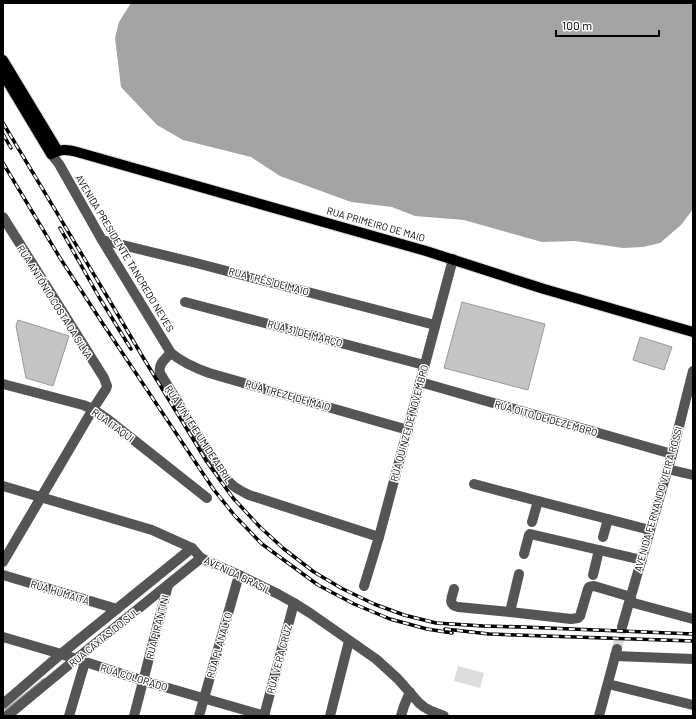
<svg xmlns="http://www.w3.org/2000/svg" width="696" height="719" viewBox="0 0 696 719" font-family="Barlow,sans-serif">
<style>
.green{fill:#dcdcdc}
.water{fill:#a3a3a3}
.lines{fill:none;stroke-linecap:round;stroke-linejoin:round}
.stream{stroke:#a3a3a3;stroke-width:2}
.building{fill:#c4c4c4;stroke:#999}
.minor-tunnel{stroke:#d9d9d9;stroke-width:10;stroke-dasharray:10 5;stroke-linecap:butt}
.major-casing{stroke:#dbdbdb;stroke-width:12}
.minor{stroke:#555;stroke-width:10}
.major{stroke:#000;stroke-width:10}
.rail-casing{stroke:#000;stroke-width:3.5}
.rail{stroke:#fff;stroke-width:2;stroke-dasharray:6;stroke-linecap:butt}
.labels{text-anchor:middle;dominant-baseline:central;stroke-width:3;stroke-linejoin:round;paint-order:stroke}
.street-label{font-size:10px;fill:#000;stroke:#fff}
</style>
<rect width="100%" height="100%" fill="#fff"/>
<path class="green" d="M 458,666 L 484,673 L 480,688 L 454,681 Z"/>
<path class="water" d="M 131,3 L 693,3 L 693,209 L 681,225 L 660,243 L 643,247 L 623,248 L 575,241 L 542,242 L 464,220 L 415,216 L 392,207 L 351,202 L 280,176 L 251,157 L 183,140 L 157,125 L 121,87 L 115,38 L 119,22 Z"/>
<g class="lines">
<path class="stream" d="M 3,712 L 44,679"/>
</g>
<g class="building">
<path d="M 462,302 L 545,324 L 528,390 L 444,368 Z"/>
<path d="M 18,320 L 69,336 L 53,386 L 26,378 L 16,326 Z"/>
<path d="M 640,337 L 672,347 L 664,370 L 633,360 Z"/>
</g>
<g class="lines">
<path class="minor-tunnel" d="M 617,649 L 622,627"/>
<g class="major-casing">
<g id="major">
<path d="M 3,60 L 58,151"/>
<path d="M 3,74 L 51,154 C 61,149 66,149 77,152 L 426,251 L 544,289 L 693,332"/>
</g>
</g>
<g class="minor">
<path d="M 51,154 L 59,164 L 102,240 L 171,353 C 183,363 195,368 209,373 L 408,430"/>
<path d="M 3,217 L 104,378 L 107,386 L 106,389 L 93,409 L 3,562"/>
<path d="M 102,240 L 196,263 L 435,325"/>
<path d="M 185,302 L 424,365"/>
<path d="M 171,353 C 165,359 158,364 160,373 L 222,474 C 232,486 235,488 249,495 L 379,537"/>
<path d="M 420,382 L 672,454"/>
<path d="M 3,384 L 83,405 L 93,409 L 106,418 L 207,498"/>
<path d="M 667,469 L 693,475"/>
<path d="M 474,484 L 538,501 L 650,530"/>
<path d="M 3,486 L 152,530 L 192,548 L 201,558 L 239,575 L 278,594 L 294,603 L 310,613 L 376,659 L 398,679 L 419,703 L 424,707 L 431,711 L 444,716"/>
<path d="M 532,522 L 538,501"/>
<path d="M 603,537 L 608,519"/>
<path d="M 524,554 L 529,535 L 530,534 L 642,560"/>
<path d="M 3,575 L 117,609"/>
<path d="M 593,575 L 599,550"/>
<path d="M 364,586 L 379,537 L 453,259"/>
<path d="M 454,589 C 452,598 447,604 458,607 L 510,612 L 571,619 L 578,618 L 580,616 L 588,589 L 589,587 L 594,586 L 631,597"/>
<path d="M 630,602 L 693,619"/>
<path d="M 510,612 L 519,574"/>
<path d="M 622,627 L 672,454 L 693,371"/>
<path d="M 3,637 L 61,654 L 144,681 L 265,716"/>
<path d="M 615,656 L 693,659"/>
<path d="M 608,684 L 693,705"/>
<path d="M 3,704 L 61,654 L 192,548"/>
<path d="M 7,716 L 76,659 L 201,558"/>
<path d="M 69,716 L 85,662"/>
<path d="M 134,716 L 168,585"/>
<path d="M 199,716 L 239,575"/>
<path d="M 264,716 L 294,603"/>
<path d="M 330,716 L 349,641"/>
<path d="M 401,716 L 404,706 L 410,692"/>
<path d="M 599,716 L 617,649"/>
</g>
<use href="#major" class="major"/>
<g class="rail-casing">
<g id="rail">
<path d="M 3,123 L 108,298 L 144,359 L 207,462 L 233,498 L 260,527 L 284,549 L 314,572 L 341,588 L 374,604 L 404,615 L 436,623 L 483,626 L 523,627 L 693,634"/>
<path d="M 3,134 L 11,148"/>
<path d="M 3,163 L 60,258 L 103,324 L 214,490 L 235,516 L 262,544 L 318,585 L 354,604 L 390,619 L 427,629 L 452,633"/>
<path d="M 60,228 L 99,297 L 131,349"/>
<path d="M 445,629 L 489,634 L 693,641"/>
</g>
</g>
<use href="#rail" class="rail"/>
</g>
<g class="labels">
<g class="street-label">
<text transform="translate(376 224) rotate(16)">RUA PRIMEIRO DE MAIO</text>
<text transform="translate(125 253) rotate(59)">AVENIDA PRESIDENTE TANCREDO NEVES</text>
<text transform="translate(269 281) rotate(15)">RUA TRÊS DE MAIO</text>
<text transform="translate(55 302) rotate(58)">RUA ANTÔNIO COSTA DA SILVA</text>
<text transform="translate(305 333) rotate(15)">RUA 31 DE MARÇO</text>
<text transform="translate(288 395) rotate(16)">RUA TREZE DE MAIO</text>
<text transform="translate(546 418) rotate(16)">RUA OITO DE DEZEMBRO</text>
<text transform="translate(409 423) rotate(-75)">RUA QUINZE DE NOVEMBRO</text>
<text transform="translate(113 425) rotate(36)">RUA ITAQUI</text>
<text transform="translate(199 434) rotate(57)">RUA VINTE E UM DE ABRIL</text>
<text transform="translate(658 499) rotate(-74)">AVENIDA FERNANDO VIEIRA ROSSI</text>
<text transform="translate(238 575) rotate(26)">AVENIDA BRASIL</text>
<text transform="translate(60 592) rotate(17)">RUA HUMAITÁ</text>
<text transform="translate(157 627) rotate(-76)">RUA PIRANTINI</text>
<text transform="translate(104 637) rotate(-39)">RUA CAXIAS DO SUL</text>
<text transform="translate(219 645) rotate(-74)">RUA PLANALTO</text>
<text transform="translate(279 659) rotate(-75)">RUA VERA CRUZ</text>
<text transform="translate(134 677) rotate(17)">RUA COLORADO</text>
</g>
</g>
<rect width="696" height="719" fill="none" stroke="#000000" stroke-width="8"/>
<path d="M556 30v6h103v-6" fill="none" stroke="#000000" stroke-width="2"/>
<text x="562" y="30" font-size="12" fill="#000000" stroke="#ffffff" stroke-width="3" paint-order="stroke">100 m</text>
</svg>
